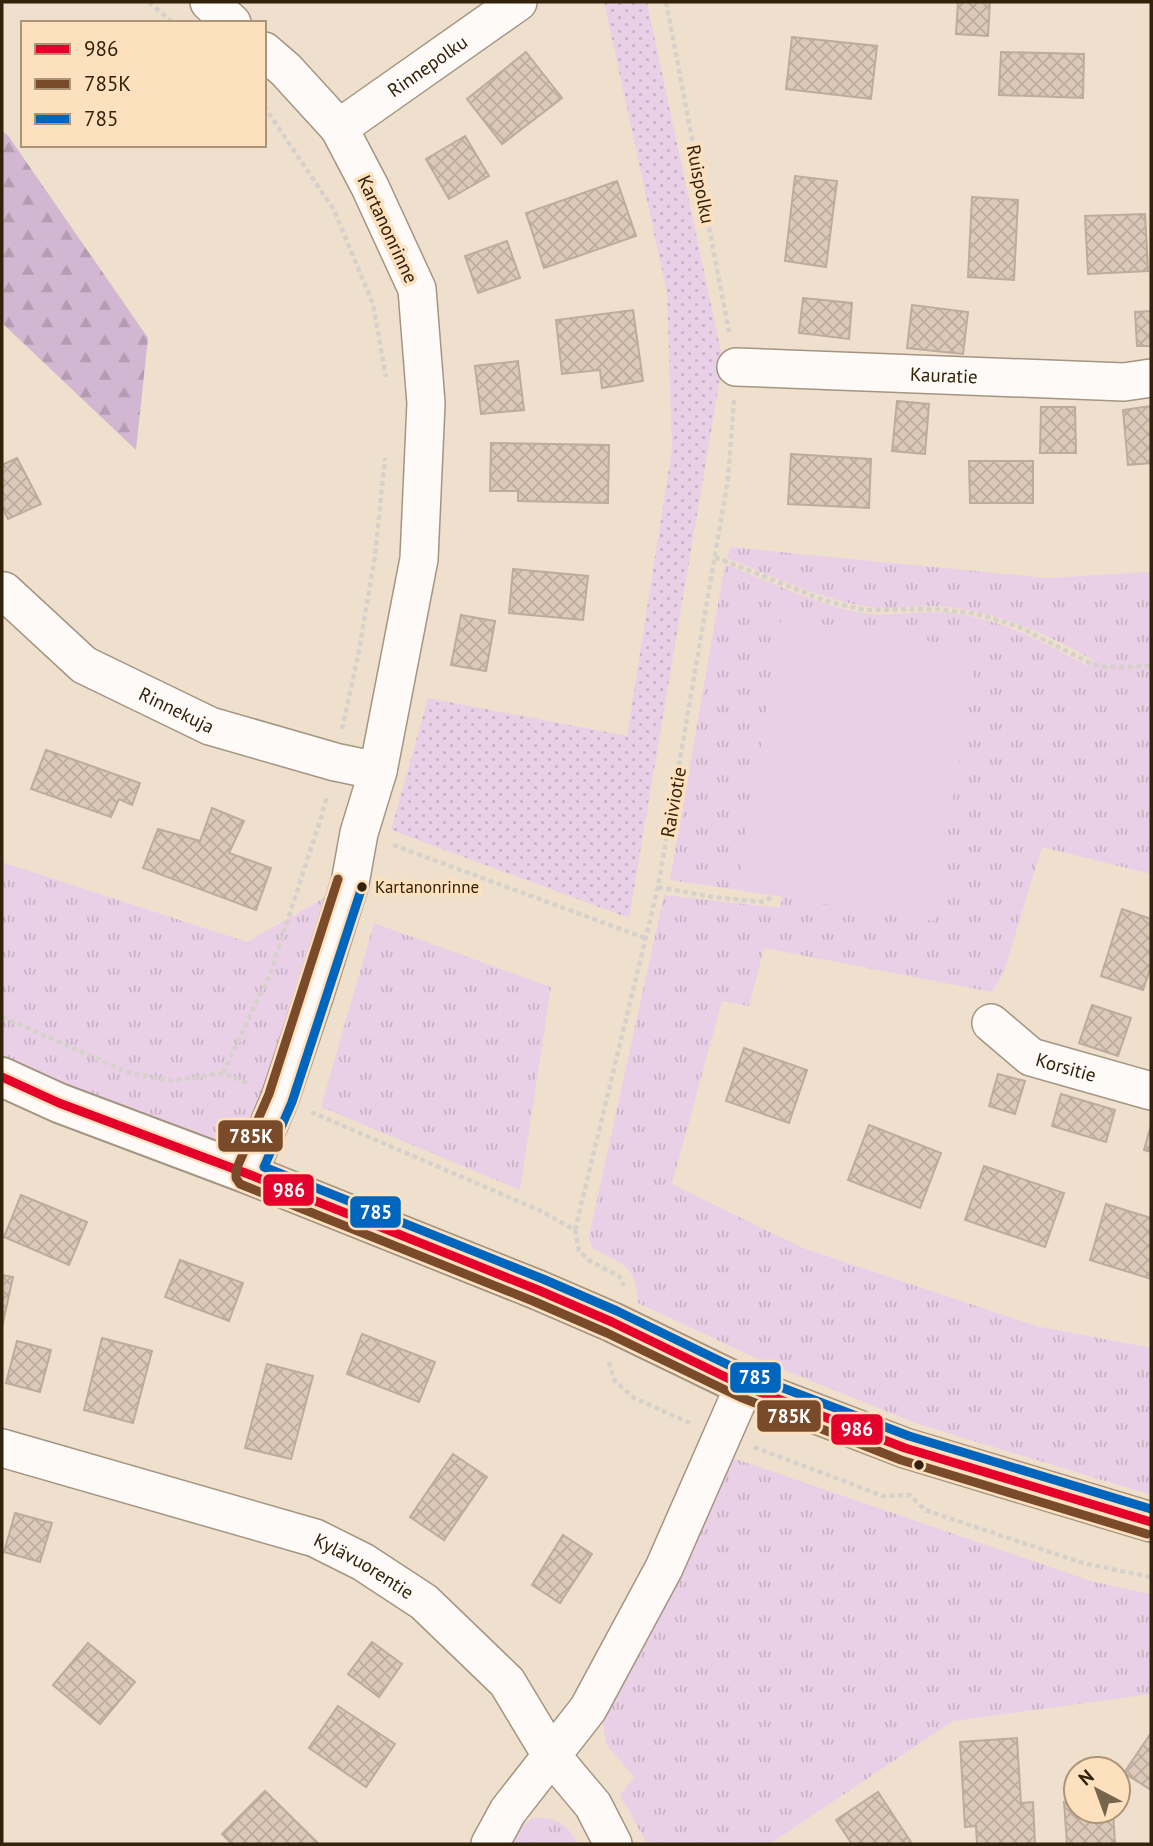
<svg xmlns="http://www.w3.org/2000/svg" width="1153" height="1846" viewBox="0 0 1153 1846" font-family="'PT Sans',sans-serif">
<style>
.grass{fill:url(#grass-dots)}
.forest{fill:url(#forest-firs)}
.park{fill:url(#park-tufts)}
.pitch{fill:#ead0e7}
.building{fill:url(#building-cross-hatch);stroke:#bdab9c;stroke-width:2}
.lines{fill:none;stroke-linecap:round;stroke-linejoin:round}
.minor-casing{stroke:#a49582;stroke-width:40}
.tertiary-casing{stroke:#a49582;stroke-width:42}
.path{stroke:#d6d2cb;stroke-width:4.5;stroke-dasharray:5 3.5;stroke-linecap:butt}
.minor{stroke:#fdfaf8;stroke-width:37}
.tertiary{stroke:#fdfaf8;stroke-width:38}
.bus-1-casing{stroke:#fde1bf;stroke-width:14}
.bus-2-casing{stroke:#fde1bf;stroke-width:14}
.bus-3-casing{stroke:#fde1bf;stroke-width:14}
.bus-1{stroke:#e4002b;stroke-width:9}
.bus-2{stroke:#7a4b2a;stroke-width:9}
.bus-3{stroke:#0065bd;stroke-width:9}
.bus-dot{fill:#33220a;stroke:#fde1bf;stroke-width:2.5}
.labels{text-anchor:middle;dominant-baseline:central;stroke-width:7;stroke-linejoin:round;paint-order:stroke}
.bus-label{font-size:17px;fill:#33220a;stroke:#fde1bf;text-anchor:start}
.street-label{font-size:19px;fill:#33220a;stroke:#fde1bf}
.line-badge{stroke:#fde1bf;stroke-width:2.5}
.badge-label{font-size:19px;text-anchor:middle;font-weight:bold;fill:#fff}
</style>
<defs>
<pattern id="grass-dots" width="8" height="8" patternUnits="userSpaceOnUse" patternTransform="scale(1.75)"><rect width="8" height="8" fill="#ead0e7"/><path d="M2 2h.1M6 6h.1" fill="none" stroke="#c9b2c5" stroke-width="1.8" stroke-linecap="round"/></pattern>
<pattern id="forest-firs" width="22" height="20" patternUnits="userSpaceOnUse" patternTransform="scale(1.75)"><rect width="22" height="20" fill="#d3b6d1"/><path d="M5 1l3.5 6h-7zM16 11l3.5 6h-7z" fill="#b69cb2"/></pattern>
<pattern id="park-tufts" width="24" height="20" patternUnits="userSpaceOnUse" patternTransform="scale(1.75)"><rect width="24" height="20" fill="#ead0e7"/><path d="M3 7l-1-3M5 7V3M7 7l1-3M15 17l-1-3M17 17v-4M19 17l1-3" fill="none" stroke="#c9b2c5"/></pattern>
<pattern id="building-cross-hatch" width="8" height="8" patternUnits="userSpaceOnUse" patternTransform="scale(1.75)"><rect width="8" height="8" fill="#dcc9b9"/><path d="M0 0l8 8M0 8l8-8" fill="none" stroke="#bdac9e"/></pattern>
</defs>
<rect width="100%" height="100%" fill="#efe0cd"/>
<path class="grass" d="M 604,2 L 647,2 L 723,361 L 629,918 L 391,830 L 428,698 L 627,736 L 672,448 L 667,293 Z"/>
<path class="forest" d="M 2,130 L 9,137 L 148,338 L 136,450 L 2,323 Z"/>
<g class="park">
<path d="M 730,547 L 1046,578 L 1151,572 L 1151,874 L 1042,847 L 1004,972 L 992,992 L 764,948 L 749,1006 L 722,1001 L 672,1184 L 803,1248 L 1036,1326 L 1151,1348 L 1151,1495 L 915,1423 L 758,1359 L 638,1303 C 635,1263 623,1265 592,1248 L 589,1236 L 664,895 L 779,908 L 783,897 L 933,920 L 977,649 L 782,618 L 738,890 L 670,880 L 725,564 C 770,582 815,604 862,613 C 886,617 914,611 938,612 C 996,615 1038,640 1088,666 L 1093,660 C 1045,633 993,610 938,606 C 913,605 887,611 863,606 C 816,597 772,576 727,558 Z"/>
<path d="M 2,862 L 247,942 L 350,883 L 248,1174 L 2,1076 Z"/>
<path d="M 374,923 L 551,987 L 520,1190 L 321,1107 Z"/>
<path d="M 733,1458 L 1094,1582 L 1151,1594 L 1151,1694 L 953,1721 L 770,1844 L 647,1844 L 620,1795 L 634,1777 L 606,1744 L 601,1712 L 628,1675 Z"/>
<path d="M 532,1818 C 559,1817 564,1822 579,1844 L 504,1844 Z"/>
</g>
<path class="pitch" d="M 782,618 L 977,649 L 933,921 L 738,890 Z"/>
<g class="building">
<path d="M 958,2 L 990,2 L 988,36 L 956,34 Z"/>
<path d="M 792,37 L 877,46 L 871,99 L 786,89 Z"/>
<path d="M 526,52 L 562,98 L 502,144 L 467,99 Z"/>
<path d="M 1001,52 L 1084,54 L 1083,98 L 999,95 Z"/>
<path d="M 465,136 L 489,176 L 449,199 L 426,159 Z"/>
<path d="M 795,176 L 837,181 L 826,267 L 785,261 Z"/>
<path d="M 617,181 L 636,236 L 544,268 L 526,213 Z"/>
<path d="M 972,197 L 1018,200 L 1014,280 L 968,277 Z"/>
<path d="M 1145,214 L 1148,271 L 1088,274 L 1085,216 Z"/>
<path d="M 507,241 L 520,278 L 478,293 L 465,256 Z"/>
<path d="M 803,298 L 852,303 L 849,339 L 799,333 Z"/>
<path d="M 912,305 L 968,312 L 963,354 L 907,348 Z"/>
<path d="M 633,310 L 643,381 L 602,388 L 600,370 L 562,374 L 556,320 Z"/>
<path d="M 1151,311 L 1151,346 L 1137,346 L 1135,312 Z"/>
<path d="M 518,361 L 524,410 L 481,414 L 475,366 Z"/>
<path d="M 897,401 L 929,404 L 925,454 L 892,451 Z"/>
<path d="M 1151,406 L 1151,463 L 1128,465 L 1123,410 Z"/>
<path d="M 1041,407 L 1075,407 L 1076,453 L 1040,453 Z"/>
<path d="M 491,443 L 609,445 L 608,503 L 518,501 L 518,491 L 490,491 Z"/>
<path d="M 791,454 L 871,459 L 869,508 L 788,504 Z"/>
<path d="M 17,458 L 41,504 L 8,519 L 2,508 L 2,465 Z"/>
<path d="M 969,461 L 1033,461 L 1033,503 L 970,503 Z"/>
<path d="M 513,569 L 588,576 L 583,620 L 509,613 Z"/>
<path d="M 461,615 L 495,621 L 486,671 L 451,665 Z"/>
<path d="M 46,750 L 140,783 L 132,805 L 119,799 L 111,817 L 31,789 Z"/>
<path d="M 212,808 L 244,821 L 229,853 L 271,868 L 256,910 L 143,868 L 158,829 L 200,841 Z"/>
<path d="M 1122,909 L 1151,919 L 1151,966 L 1143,990 L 1101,976 Z"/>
<path d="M 1092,1005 L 1131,1018 L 1118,1056 L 1079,1043 Z"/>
<path d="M 744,1048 L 807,1070 L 789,1123 L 726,1101 Z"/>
<path d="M 998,1074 L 1025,1081 L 1015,1114 L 989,1106 Z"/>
<path d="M 1061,1094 L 1115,1110 L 1106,1142 L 1052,1126 Z"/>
<path d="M 869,1125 L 941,1153 L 920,1208 L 848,1180 Z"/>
<path d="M 1151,1125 L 1151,1152 L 1144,1150 Z"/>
<path d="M 984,1166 L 1064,1193 L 1045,1247 L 965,1220 Z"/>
<path d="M 21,1195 L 87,1222 L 69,1265 L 4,1237 Z"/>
<path d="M 1106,1204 L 1151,1218 L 1151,1279 L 1090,1260 Z"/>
<path d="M 180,1260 L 243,1283 L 229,1321 L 165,1297 Z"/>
<path d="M 2,1275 L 13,1277 L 2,1327 Z"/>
<path d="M 362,1334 L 435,1362 L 419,1402 L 347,1374 Z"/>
<path d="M 102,1338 L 152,1351 L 133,1423 L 84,1410 Z"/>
<path d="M 17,1341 L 51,1350 L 40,1392 L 6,1383 Z"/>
<path d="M 267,1364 L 313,1376 L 291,1459 L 245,1448 Z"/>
<path d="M 453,1454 L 487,1477 L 444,1540 L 410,1517 Z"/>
<path d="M 15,1513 L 52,1523 L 40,1562 L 4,1552 Z"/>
<path d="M 563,1535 L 592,1554 L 560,1603 L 532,1585 Z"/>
<path d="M 372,1642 L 402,1664 L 379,1697 L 348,1674 Z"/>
<path d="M 88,1643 L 135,1682 L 100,1724 L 53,1685 Z"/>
<path d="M 338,1706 L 395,1744 L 366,1787 L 309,1748 Z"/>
<path d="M 1151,1733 L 1151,1790 L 1124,1773 Z"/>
<path d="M 1017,1738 L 1021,1803 L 1033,1802 L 1035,1844 L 977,1844 L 976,1826 L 965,1827 L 960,1742 Z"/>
<path d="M 265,1791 L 319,1844 L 232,1844 L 222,1834 Z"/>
<path d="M 878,1792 L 911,1842 L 907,1844 L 852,1844 L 836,1820 Z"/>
<path d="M 1076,1801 L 1076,1811 L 1113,1811 L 1115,1844 L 1067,1844 L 1064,1802 Z"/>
</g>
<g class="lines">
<g class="minor-casing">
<g id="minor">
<path d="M 209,2 L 232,23"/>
<path id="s1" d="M 339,128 L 518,2"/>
<path id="s2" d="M 736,367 L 1124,382 L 1151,378"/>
<path id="s3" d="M 4,591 L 84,665 L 210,726 L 335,762 L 378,771"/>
<path id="s4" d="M 991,1023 L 1031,1057 L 1151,1091"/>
<path d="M 248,1174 L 280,1098 L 315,994 L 350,883 L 359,833 L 378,771 L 419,559 L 426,403 L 417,289 L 370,187 L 339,128 L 286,70 L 264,51"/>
<path id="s5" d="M 2,1448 L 315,1538 L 363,1562 L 424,1602 L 507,1682 L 551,1755 L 593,1805 L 613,1844"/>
<path d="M 490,1844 L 508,1811 L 588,1709 L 664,1568 L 744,1386"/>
</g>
</g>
<g class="tertiary-casing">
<path id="tertiary" d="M 2,1077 L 59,1103 L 248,1174 L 538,1290 L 612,1322 L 744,1386 L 905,1448 L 1151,1522"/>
</g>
<g class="path">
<path d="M 149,2 L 173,23"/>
<path d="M 666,2 L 729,332"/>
<path d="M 264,106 L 334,210 L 373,304 L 386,377"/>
<path d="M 715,557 L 826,601 L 865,610 L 937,609 L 977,614 L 1017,626 L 1090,663 L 1104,667 L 1151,666"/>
<path d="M 342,729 L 358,656 L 375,556 L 385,458"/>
<path d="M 393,845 L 645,938"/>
<path d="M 658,887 L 713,897 L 742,900 L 764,902 L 773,896"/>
<path d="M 2,1017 L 127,1072 L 171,1081 L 223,1073 L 249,1084"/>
<path d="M 223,1073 L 270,974 L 321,818 L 327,796"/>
<path d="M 311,1112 L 541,1211 L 575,1230 L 579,1251 L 590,1261 L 619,1276 L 624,1286"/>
<path d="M 575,1230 L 658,887 L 728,479 L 734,400"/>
<path d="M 609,1362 L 614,1380 L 634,1398 L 690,1423"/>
<path d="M 754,1447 L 883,1496 L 910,1495 L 925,1510 L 1083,1563 L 1151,1577"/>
</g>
<use href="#minor" class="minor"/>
<use href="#tertiary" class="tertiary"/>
<g class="bus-1-casing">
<path id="bus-1" d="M 2,1077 L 59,1103 L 248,1174 L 538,1290 L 612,1322 L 744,1386 L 905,1448 L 1151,1522"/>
</g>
<g class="bus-2-casing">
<path id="bus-2" d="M 338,879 L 269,1094 L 236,1170 L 236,1178 L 240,1184 L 533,1301 L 607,1333 L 740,1397 L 901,1460 L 1147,1534"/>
</g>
<g class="bus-3-casing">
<path id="bus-3" d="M 362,887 L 292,1102 L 264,1167 L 543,1279 L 617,1311 L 749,1375 L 909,1436 L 1151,1509"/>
</g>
<use href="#bus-1" class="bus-1"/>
<use href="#bus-2" class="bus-2"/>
<use href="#bus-3" class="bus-3"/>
</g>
<g class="bus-dot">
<circle cx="362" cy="887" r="6"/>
<circle cx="919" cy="1465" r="6"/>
</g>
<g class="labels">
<g class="bus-label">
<text x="375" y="887">Kartanonrinne</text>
</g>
<g class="street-label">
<text stroke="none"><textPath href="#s1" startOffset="108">Rinnepolku</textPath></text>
<text transform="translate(701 184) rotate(79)">Ruispolku</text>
<text transform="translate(388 229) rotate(65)">Kartanonrinne</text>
<text stroke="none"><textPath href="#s2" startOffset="208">Kauratie</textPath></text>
<text stroke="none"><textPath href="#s3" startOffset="212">Rinnekuja</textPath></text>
<text transform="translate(673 802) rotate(-80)">Raiviotie</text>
<text stroke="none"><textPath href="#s4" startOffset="89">Korsitie</textPath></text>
<text stroke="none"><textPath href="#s5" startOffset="382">Kylävuorentie</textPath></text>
</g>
</g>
<g class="line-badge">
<rect x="217" y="1119" width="67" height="34" rx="7" fill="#7a4b2a"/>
<rect x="262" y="1173" width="53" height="34" rx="7" fill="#e4002b"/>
<rect x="349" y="1195" width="53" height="34" rx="7" fill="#0065bd"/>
<rect x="729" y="1361" width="53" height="33" rx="7" fill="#0065bd"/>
<rect x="756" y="1399" width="66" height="34" rx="7" fill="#7a4b2a"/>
<rect x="830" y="1413" width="54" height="33" rx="7" fill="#e4002b"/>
</g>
<g class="badge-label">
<text x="251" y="1143">785K</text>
<text x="289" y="1197">986</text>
<text x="376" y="1219">785</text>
<text x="755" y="1384">785</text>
<text x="789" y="1423">785K</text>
<text x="857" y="1436">986</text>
</g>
<rect width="1153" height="1846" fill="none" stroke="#33220a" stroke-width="7"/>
<rect x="21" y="21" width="245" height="126" fill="#fde1bf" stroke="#ac9577" stroke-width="2"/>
<rect x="35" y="44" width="35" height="10" fill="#e4002b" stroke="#ac9577" stroke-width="2"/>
<text x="84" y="56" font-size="21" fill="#33220a">986</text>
<rect x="35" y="79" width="35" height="10" fill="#7a4b2a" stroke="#ac9577" stroke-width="2"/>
<text x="84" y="91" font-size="21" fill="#33220a">785K</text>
<rect x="35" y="114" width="35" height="10" fill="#0065bd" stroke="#ac9577" stroke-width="2"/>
<text x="84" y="126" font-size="21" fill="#33220a">785</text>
<g transform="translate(1097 1790) rotate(319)"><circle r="33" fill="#fde1bf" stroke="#ac9577" stroke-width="2"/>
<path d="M0-5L12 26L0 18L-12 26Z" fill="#75644e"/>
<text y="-10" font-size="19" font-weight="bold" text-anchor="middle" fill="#33220a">N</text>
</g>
</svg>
